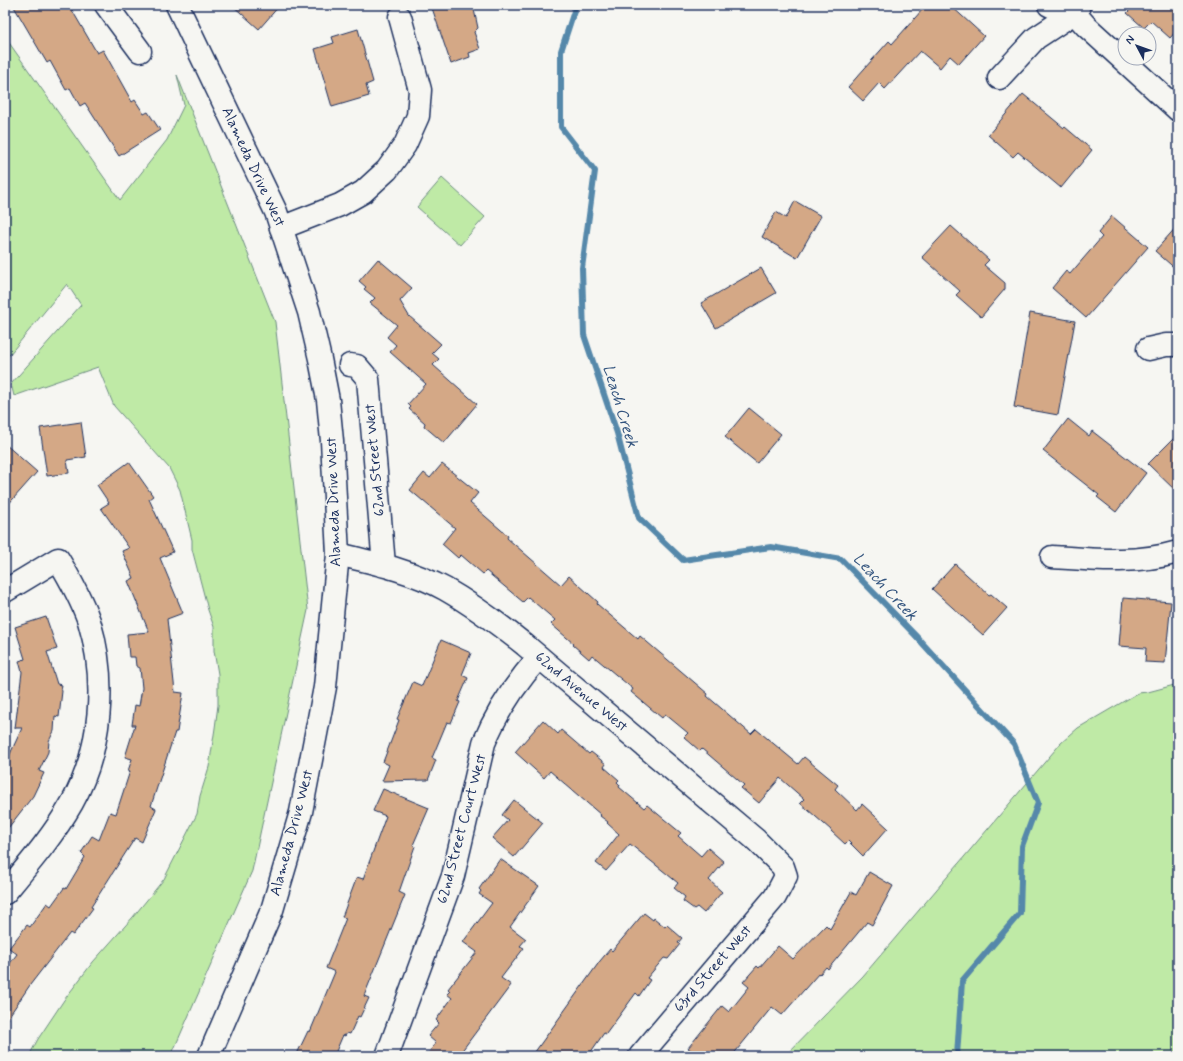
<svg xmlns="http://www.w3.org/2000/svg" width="1183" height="1061" viewBox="0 0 1183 1061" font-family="Mynerve,sans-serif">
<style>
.green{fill:#bfeaa6;stroke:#6d8c82}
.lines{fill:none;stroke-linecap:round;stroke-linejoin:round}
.stream{stroke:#58a;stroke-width:6}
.building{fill:#d4a886;stroke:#1b2f5e}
.minor-casing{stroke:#1b2f5e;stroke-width:25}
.minor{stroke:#f6f6f2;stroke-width:22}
.labels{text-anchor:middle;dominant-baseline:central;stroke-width:3;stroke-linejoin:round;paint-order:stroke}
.street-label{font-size:15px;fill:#1b2f5e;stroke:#f6f6f2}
.water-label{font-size:16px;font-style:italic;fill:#33547e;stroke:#f6f6f2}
</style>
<rect width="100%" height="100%" fill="#f6f6f2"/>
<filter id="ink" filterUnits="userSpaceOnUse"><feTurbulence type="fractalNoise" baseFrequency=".025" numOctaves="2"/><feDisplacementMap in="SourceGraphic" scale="8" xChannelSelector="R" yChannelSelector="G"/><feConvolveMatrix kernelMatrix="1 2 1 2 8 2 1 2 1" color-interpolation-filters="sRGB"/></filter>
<g filter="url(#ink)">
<g class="green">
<path d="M 5,37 L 120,200 L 167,140 L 184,105 L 177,75 L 275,322 L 308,610 L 252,871 L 171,1056 L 29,1056 L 38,1039 L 64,1000 L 93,962 L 133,917 L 164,879 L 197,814 L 200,796 L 209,767 L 215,728 L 218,705 L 218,674 L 214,651 L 214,627 L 208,610 L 192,549 L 192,540 L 180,490 L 169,468 L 114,406 L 98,367 L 14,396 L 11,384 L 81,305 L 67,284 L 5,360 Z"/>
<path d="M 442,178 L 485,217 L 460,245 L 417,207 Z"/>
<path d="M 1178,684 L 1178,1056 L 785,1056 L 863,976 L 1061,743 L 1078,728 L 1138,693 L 1148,692 Z"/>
</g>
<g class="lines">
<path class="stream" d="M 576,5 L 561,51 L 561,127 L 595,171 L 582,268 L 584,335 L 617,433 L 639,518 L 683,560 L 771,547 L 841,559 L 915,635 L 1014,744 L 1038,803 L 1022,846 L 1020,913 L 962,981 L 957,1056"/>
</g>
<g class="building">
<path d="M 13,5 L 69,5 L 97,53 L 103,50 L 132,102 L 135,100 L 144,114 L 148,112 L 160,130 L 119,156 L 85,103 L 80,106 L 70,88 L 66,90 L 50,61 L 47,63 Z"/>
<path d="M 232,5 L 280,5 L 259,29 Z"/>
<path d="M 431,5 L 473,5 L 478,28 L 474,32 L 480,49 L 469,53 L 470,57 L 451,64 Z"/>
<path d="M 921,5 L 950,5 L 984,36 L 959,64 L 950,56 L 940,68 L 920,51 L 885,89 L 879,83 L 863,101 L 848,87 L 889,41 L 892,44 L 922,10 Z"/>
<path d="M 1133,5 L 1178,5 L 1178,29 L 1170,38 L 1151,21 L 1144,28 L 1127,13 L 1134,6 Z"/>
<path d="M 358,29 L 373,82 L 366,85 L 369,96 L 332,107 L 315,49 L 334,43 L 332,37 Z"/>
<path d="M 1023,94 L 1064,128 L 1065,127 L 1092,150 L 1061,188 L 1018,152 L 1013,157 L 988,135 Z"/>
<path d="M 795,201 L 821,216 L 797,258 L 762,237 L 776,212 L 786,218 Z"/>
<path d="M 1112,216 L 1148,247 L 1086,318 L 1052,288 L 1066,271 L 1070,274 L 1102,237 L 1098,233 Z"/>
<path d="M 1178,225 L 1178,271 L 1155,251 Z"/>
<path d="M 951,226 L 989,260 L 984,265 L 1005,283 L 1005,289 L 981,317 L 956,295 L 960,291 L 922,257 Z"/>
<path d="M 378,259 L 412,288 L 400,301 L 409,316 L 441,344 L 432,353 L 439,359 L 433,365 L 477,404 L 444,443 L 424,426 L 425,423 L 409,409 L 411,407 L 408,404 L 426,384 L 390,352 L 396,345 L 387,337 L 397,325 L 370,303 L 375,298 L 364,289 L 366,287 L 359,281 Z"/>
<path d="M 761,268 L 776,293 L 716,328 L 701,303 Z"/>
<path d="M 1030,313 L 1075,321 L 1058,415 L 1014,407 Z"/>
<path d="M 749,408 L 781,434 L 757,463 L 725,437 Z"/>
<path d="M 1068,419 L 1089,436 L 1092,431 L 1146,473 L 1116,512 L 1097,497 L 1099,495 L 1043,451 Z"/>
<path d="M 81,422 L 86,457 L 67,460 L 69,473 L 47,476 L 40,428 Z"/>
<path d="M 1178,434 L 1178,493 L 1148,464 Z"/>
<path d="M 5,444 L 37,472 L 5,508 Z"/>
<path d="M 129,462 L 153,496 L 149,499 L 173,552 L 160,558 L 183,613 L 167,619 L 175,692 L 183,693 L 177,732 L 175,732 L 151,806 L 156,809 L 142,842 L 135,838 L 91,907 L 93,908 L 73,935 L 70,933 L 30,985 L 5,1022 L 5,970 L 17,954 L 9,948 L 27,925 L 30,927 L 47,903 L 51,906 L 64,888 L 66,889 L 85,857 L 81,853 L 92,836 L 99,840 L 110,812 L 116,814 L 130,771 L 128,771 L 132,759 L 125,757 L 135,725 L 132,725 L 135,705 L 139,706 L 142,688 L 140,668 L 136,666 L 135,657 L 129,657 L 127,634 L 149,632 L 128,581 L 134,578 L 122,551 L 129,548 L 101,508 L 109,503 L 97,485 Z"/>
<path d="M 442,464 L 478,493 L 470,503 L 508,536 L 507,538 L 561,585 L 569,576 L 598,602 L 597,604 L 638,639 L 640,636 L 708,694 L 707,696 L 751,734 L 756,729 L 798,764 L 804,757 L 838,785 L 835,789 L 857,810 L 862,804 L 888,828 L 863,856 L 848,841 L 845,844 L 831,831 L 831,830 L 800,803 L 804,799 L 780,778 L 759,803 L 741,788 L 744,785 L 702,749 L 700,751 L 684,737 L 688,733 L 665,714 L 662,718 L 631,692 L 633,689 L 592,655 L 589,659 L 573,645 L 574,644 L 551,624 L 555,620 L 528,597 L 523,602 L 486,571 L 483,574 L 461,555 L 458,558 L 442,544 L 455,528 L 410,490 L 424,473 L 430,478 Z"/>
<path d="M 955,564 L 989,595 L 991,594 L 1007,608 L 983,635 L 932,589 Z"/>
<path d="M 1123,598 L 1171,602 L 1165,663 L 1145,662 L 1146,648 L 1119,646 Z"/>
<path d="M 46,617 L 57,649 L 47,652 L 57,684 L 62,685 L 61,689 L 62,691 L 59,717 L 55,716 L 54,731 L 49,741 L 48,752 L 39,771 L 44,773 L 33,796 L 5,832 L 5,765 L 22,728 L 15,728 L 22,672 L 19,661 L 25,659 L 15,627 Z"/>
<path d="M 441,640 L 471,653 L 462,675 L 468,678 L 458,701 L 460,702 L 451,723 L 447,722 L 432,758 L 436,760 L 428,780 L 382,781 L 389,765 L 383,762 L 399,720 L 397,719 L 413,682 L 422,686 Z"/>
<path d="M 543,720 L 558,734 L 561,730 L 589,754 L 591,752 L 606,764 L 604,767 L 619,780 L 617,782 L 620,785 L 619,787 L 644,808 L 647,805 L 681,833 L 678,836 L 701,856 L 708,848 L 724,862 L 709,880 L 722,892 L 704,913 L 697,907 L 694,909 L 683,901 L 685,897 L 674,888 L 678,883 L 630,844 L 606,871 L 596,863 L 619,834 L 607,823 L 608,822 L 600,816 L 601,815 L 550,771 L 544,778 L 515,752 Z"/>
<path d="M 383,789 L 429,808 L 413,845 L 415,846 L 399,892 L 405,895 L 364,996 L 369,998 L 360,1017 L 358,1016 L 350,1034 L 347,1033 L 345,1036 L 343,1035 L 334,1056 L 296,1056 L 308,1031 L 310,1032 L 335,972 L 326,968 L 346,918 L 342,917 L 357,877 L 363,879 L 386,816 L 373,811 Z"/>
<path d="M 514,800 L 543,823 L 514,857 L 492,838 L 508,820 L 502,815 Z"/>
<path d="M 500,859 L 539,886 L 510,927 L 526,939 L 520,946 L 524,948 L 501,978 L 511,985 L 458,1056 L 426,1056 L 436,1043 L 428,1036 L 439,1023 L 436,1020 L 452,998 L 447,994 L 450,991 L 448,989 L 477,952 L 463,942 L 492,903 L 479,894 L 481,891 L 479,889 Z"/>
<path d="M 869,872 L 893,886 L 872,925 L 867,922 L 828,969 L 826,967 L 820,974 L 819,973 L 782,1015 L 772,1007 L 732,1056 L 699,1056 L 688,1048 L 722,1006 L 729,1012 L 749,987 L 743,982 L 757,966 L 759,968 L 778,946 L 793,959 L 826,925 L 830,929 L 851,892 L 856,895 Z"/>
<path d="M 644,913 L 653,920 L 654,918 L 665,927 L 667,925 L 682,938 L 678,943 L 680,944 L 668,959 L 664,958 L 647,978 L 650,980 L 639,996 L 636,993 L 606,1034 L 604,1033 L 588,1056 L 532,1056 L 600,961 L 610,949 L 612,951 Z"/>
</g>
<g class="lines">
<g class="minor-casing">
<g id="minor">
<path d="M 106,5 L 140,51"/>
<path d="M 177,5 L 276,212 L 309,312 L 320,359 L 328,400 L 332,441 L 338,554 L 325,687 L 301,812 L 272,910 L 209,1056"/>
<path d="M 1049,5 L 1055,8 L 1077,11 L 1079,18 L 1086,26 L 1178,110"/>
<path d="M 999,78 L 1036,38 L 1077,11 L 1079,5"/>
<path d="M 281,228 L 340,205 L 363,192 L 387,170 L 405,145 L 418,116 L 420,90 L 400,17"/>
<path d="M 1148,349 L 1166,345 L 1178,345"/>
<path d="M 350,365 L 357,366 L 368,379 L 384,565"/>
<path d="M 338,554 C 375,563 412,571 445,589 C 473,605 500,625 525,645 L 756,840 L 783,867 L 786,876 L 775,897 L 640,1056"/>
<path d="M 1052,557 C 1095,560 1137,564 1178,552"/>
<path d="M 5,591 L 58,559 C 70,579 81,599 89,621 C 107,680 102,749 72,803 C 53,836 29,864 5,893"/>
<path d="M 387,1056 L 453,876 L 484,743 C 497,711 516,683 539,657"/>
</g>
</g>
<use href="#minor" class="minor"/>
</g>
</g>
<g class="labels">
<g class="street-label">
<text transform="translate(253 167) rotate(65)">Alameda Drive West</text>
<text transform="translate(375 460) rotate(-95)">62nd Street West</text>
<text transform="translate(334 502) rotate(-92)">Alameda Drive West</text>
<text transform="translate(581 692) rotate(40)">62nd Avenue West</text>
<text transform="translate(462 829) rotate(-75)">62nd Street Court West</text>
<text transform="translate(292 833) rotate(-75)">Alameda Drive West</text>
<text transform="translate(713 969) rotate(-49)">63rd Street West</text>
</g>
<g class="water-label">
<text transform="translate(620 406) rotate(73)">Leach Creek</text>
<text transform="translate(885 587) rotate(47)">Leach Creek</text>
</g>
</g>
<rect width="1183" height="1061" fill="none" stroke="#f6f6f2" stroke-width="20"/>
<rect x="10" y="10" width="1163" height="1041" fill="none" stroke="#1b2f5e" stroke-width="1.5" filter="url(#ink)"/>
<g transform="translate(1137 46) rotate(311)"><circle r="19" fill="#f6f6f2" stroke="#9ea6b7"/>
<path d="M0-3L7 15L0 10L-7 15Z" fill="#1b2f5e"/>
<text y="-6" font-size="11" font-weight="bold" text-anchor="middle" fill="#1b2f5e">N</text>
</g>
</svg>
